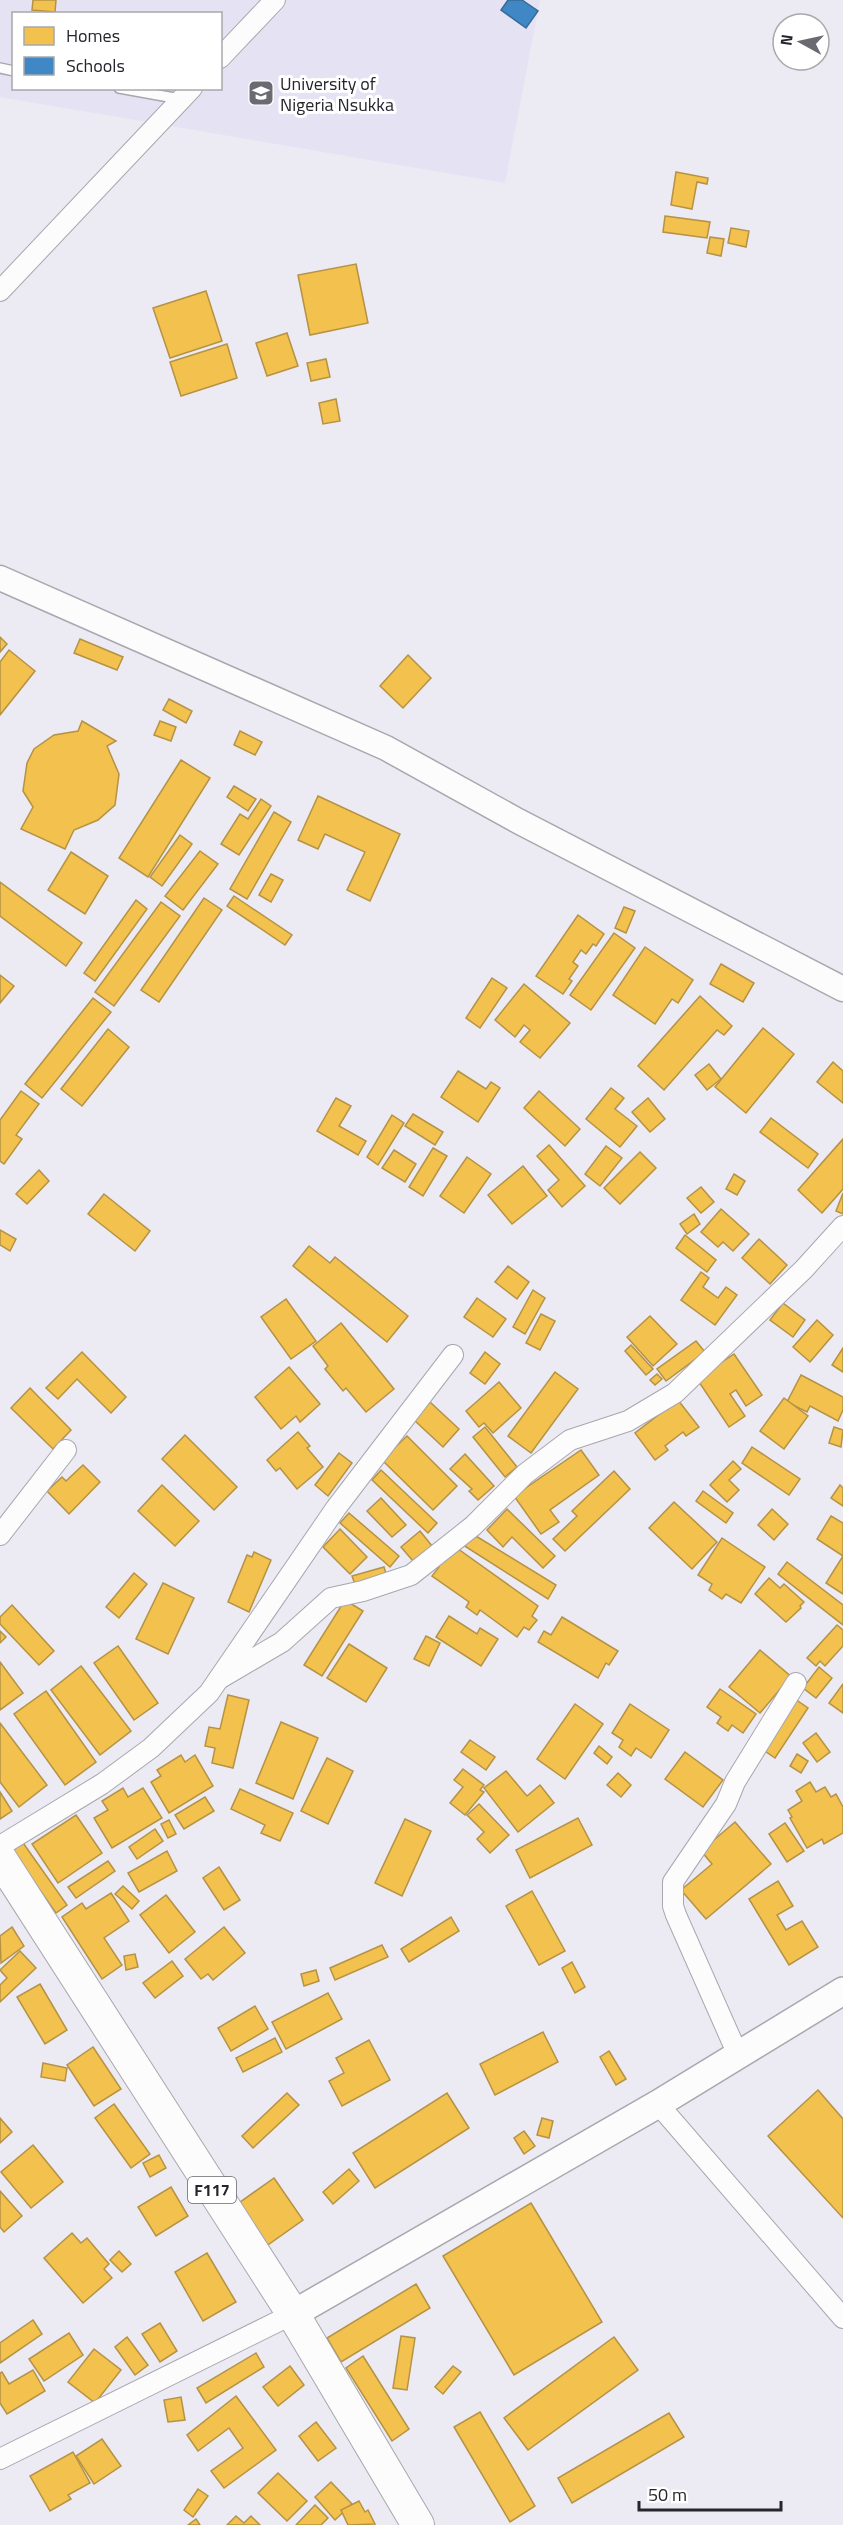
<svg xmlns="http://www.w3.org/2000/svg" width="843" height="2525" viewBox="0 0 843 2525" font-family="'Titillium Web',sans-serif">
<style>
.built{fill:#e5e2f4;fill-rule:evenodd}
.homes{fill:#f2c14e;stroke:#b59244;stroke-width:1.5}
.schools{fill:#3f88c5;stroke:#386a97;stroke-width:1.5}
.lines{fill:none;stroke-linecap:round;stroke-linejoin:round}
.service-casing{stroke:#a8a7ae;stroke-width:12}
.minor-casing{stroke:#a8a7ae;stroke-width:22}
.tertiary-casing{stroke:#a8a7ae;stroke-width:27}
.secondary-casing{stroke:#a8a7ae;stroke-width:30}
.primary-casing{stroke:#a8a7ae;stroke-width:34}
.service{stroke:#fcfcfd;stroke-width:9}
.minor{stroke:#fcfcfd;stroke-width:20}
.tertiary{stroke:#fcfcfd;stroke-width:24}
.secondary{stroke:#fcfcfd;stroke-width:27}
.primary{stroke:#fcfcfd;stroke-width:32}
.labels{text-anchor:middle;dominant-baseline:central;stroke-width:6;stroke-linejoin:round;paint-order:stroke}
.shield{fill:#fff;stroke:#67666b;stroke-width:1.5}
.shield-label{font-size:16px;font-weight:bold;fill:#26252c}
.poi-label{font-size:18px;fill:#26252c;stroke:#fff;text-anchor:start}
</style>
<rect width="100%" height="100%" fill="#eceaf3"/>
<path class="built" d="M 0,0 L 540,0 L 505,183 L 0,97 ZM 14,14 L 220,14 L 220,88 L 14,88 Z"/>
<g class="homes">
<path d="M 33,0 L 56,0 L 55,12 L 32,10 Z"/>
<path d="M 676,172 L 708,178 L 707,184 L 697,182 L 692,209 L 671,205 Z"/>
<path d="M 665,216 L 710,222 L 707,238 L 663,232 Z"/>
<path d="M 731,228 L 749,231 L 746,247 L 728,243 Z"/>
<path d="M 710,237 L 724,239 L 721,256 L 707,253 Z"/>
<path d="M 356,264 L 368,323 L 310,335 L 298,275 Z"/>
<path d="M 206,291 L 222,341 L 170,358 L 153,308 Z"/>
<path d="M 287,333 L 298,366 L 267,376 L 256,343 Z"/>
<path d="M 227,344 L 237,378 L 181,396 L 170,362 Z"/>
<path d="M 326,359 L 330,377 L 311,381 L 307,363 Z"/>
<path d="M 336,399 L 340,421 L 323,424 L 319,403 Z"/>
<path d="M 0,637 L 7,644 L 0,652 Z"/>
<path d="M 80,639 L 123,657 L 117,670 L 74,653 Z"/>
<path d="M 9,650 L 35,671 L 0,715 L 0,662 Z"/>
<path d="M 408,655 L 431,678 L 403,708 L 380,686 Z"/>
<path d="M 169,699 L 192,711 L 186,723 L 163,710 Z"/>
<path d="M 82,721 L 116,741 L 107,746 L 119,774 L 115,805 L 98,820 L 74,830 L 65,849 L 21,829 L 33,807 L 23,791 L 27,763 L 34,749 L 54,735 L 78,731 Z"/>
<path d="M 160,721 L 176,727 L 171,741 L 154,735 Z"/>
<path d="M 240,731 L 262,742 L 255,755 L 234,745 Z"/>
<path d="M 181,760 L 210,778 L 148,877 L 119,858 Z"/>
<path d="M 234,786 L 256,799 L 248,811 L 227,797 Z"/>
<path d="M 318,796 L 400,834 L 370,901 L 347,890 L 365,852 L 325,834 L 318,849 L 298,840 Z"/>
<path d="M 261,799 L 271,806 L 239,855 L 221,844 L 240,814 L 248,819 Z"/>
<path d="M 274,812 L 291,822 L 247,899 L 230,889 Z"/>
<path d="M 180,835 L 192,844 L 162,886 L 150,877 Z"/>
<path d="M 200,851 L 218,864 L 183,910 L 165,896 Z"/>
<path d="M 71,852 L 108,876 L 85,914 L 48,890 Z"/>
<path d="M 271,874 L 283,880 L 271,902 L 259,895 Z"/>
<path d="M 0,882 L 82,943 L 66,966 L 0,916 Z"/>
<path d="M 234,896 L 292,935 L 285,945 L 227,906 Z"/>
<path d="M 204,898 L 222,910 L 159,1002 L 141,990 Z"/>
<path d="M 136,900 L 147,909 L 95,981 L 84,973 Z"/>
<path d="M 161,902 L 180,916 L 114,1006 L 95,992 Z"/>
<path d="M 624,907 L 635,911 L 626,933 L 615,928 Z"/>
<path d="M 578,915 L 604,934 L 596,946 L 593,944 L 586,954 L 581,950 L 573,962 L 578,966 L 569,979 L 572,981 L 563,994 L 536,976 Z"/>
<path d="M 614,933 L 635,948 L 591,1010 L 570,995 Z"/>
<path d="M 645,947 L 693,980 L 678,1003 L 672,999 L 655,1024 L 613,995 Z"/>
<path d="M 721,964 L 754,983 L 743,1002 L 710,984 Z"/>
<path d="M 0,975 L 14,986 L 0,1003 Z"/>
<path d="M 492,978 L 507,988 L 480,1028 L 466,1018 Z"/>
<path d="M 524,984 L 570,1023 L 540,1058 L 520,1042 L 530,1030 L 524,1025 L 515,1037 L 495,1020 Z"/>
<path d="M 700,996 L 732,1026 L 724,1035 L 717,1030 L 664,1090 L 638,1066 Z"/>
<path d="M 93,998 L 111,1012 L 42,1098 L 25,1084 Z"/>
<path d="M 763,1028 L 794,1054 L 746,1113 L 715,1087 Z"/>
<path d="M 108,1029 L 129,1047 L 82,1106 L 61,1089 Z"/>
<path d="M 833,1062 L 843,1071 L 843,1103 L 817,1082 Z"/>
<path d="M 709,1064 L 721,1079 L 707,1090 L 695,1075 Z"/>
<path d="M 458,1071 L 486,1089 L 491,1082 L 500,1088 L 478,1122 L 441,1097 Z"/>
<path d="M 611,1088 L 624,1098 L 615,1109 L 637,1126 L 620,1147 L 586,1119 Z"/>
<path d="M 21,1091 L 39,1104 L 16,1135 L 22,1139 L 4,1164 L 0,1161 L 0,1120 Z"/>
<path d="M 539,1091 L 580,1129 L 565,1146 L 524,1108 Z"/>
<path d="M 336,1098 L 351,1106 L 339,1126 L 366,1141 L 358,1155 L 317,1131 Z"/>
<path d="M 648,1098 L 665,1119 L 650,1132 L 632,1112 Z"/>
<path d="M 413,1114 L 443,1132 L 435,1145 L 405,1126 Z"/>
<path d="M 392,1115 L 404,1123 L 378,1165 L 367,1157 Z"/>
<path d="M 771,1118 L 818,1154 L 808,1168 L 760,1132 Z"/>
<path d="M 843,1139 L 843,1189 L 822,1213 L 798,1190 Z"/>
<path d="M 549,1145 L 585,1186 L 562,1207 L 548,1190 L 559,1180 L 537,1156 Z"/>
<path d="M 606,1146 L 622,1158 L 600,1186 L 585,1174 Z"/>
<path d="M 433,1148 L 447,1156 L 423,1196 L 409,1187 Z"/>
<path d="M 394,1150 L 416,1164 L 405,1182 L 382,1168 Z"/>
<path d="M 640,1152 L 656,1168 L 620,1204 L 604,1188 Z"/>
<path d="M 467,1157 L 491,1174 L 464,1213 L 440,1196 Z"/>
<path d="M 523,1166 L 547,1196 L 512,1224 L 488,1195 Z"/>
<path d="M 39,1170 L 49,1181 L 27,1204 L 16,1194 Z"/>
<path d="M 734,1174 L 745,1181 L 737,1195 L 726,1189 Z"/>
<path d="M 701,1187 L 714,1202 L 701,1213 L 687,1198 Z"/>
<path d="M 843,1193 L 843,1214 L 836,1211 Z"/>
<path d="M 104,1194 L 150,1231 L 135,1251 L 88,1214 Z"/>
<path d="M 721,1209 L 749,1234 L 733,1251 L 723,1242 L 718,1247 L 701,1232 Z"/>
<path d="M 694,1214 L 700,1224 L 687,1234 L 680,1224 Z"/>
<path d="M 0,1230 L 16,1239 L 10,1251 L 0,1245 Z"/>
<path d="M 685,1235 L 716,1260 L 707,1272 L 676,1248 Z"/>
<path d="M 759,1239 L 787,1265 L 770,1284 L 742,1258 Z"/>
<path d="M 309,1246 L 330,1263 L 335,1257 L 408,1316 L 387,1342 L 293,1266 Z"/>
<path d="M 508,1266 L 529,1282 L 517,1299 L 495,1282 Z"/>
<path d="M 701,1272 L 709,1278 L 703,1287 L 718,1298 L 726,1287 L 737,1295 L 715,1325 L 681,1300 Z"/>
<path d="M 533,1290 L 545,1298 L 525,1334 L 513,1327 Z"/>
<path d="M 477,1298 L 506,1319 L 493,1337 L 464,1317 Z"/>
<path d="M 286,1299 L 316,1341 L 291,1359 L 261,1317 Z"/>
<path d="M 783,1303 L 805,1320 L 793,1337 L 770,1320 Z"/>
<path d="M 541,1314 L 555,1321 L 540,1350 L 526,1343 Z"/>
<path d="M 650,1316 L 677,1344 L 653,1366 L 627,1337 Z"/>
<path d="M 817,1320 L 833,1335 L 810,1362 L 793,1347 Z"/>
<path d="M 341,1323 L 394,1389 L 366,1412 L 346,1388 L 343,1391 L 325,1369 L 328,1366 L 313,1346 Z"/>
<path d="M 696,1341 L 705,1352 L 666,1381 L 657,1369 Z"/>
<path d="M 631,1345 L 653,1369 L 646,1375 L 625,1351 Z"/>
<path d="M 843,1348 L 843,1372 L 832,1365 Z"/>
<path d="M 82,1352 L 126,1397 L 111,1413 L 77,1379 L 58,1399 L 46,1388 Z"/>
<path d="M 485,1352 L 500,1364 L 485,1384 L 470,1373 Z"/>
<path d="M 734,1354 L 762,1395 L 746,1406 L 736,1390 L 730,1394 L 745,1416 L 729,1427 L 697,1379 Z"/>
<path d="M 289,1367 L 320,1404 L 300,1422 L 296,1416 L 281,1429 L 255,1397 Z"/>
<path d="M 555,1372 L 578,1389 L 531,1453 L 508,1436 Z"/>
<path d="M 657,1374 L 662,1379 L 655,1385 L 650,1380 Z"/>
<path d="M 801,1375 L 843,1397 L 843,1410 L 838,1421 L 810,1406 L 807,1412 L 787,1402 Z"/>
<path d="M 499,1382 L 521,1408 L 493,1433 L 484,1423 L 479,1427 L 466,1411 Z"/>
<path d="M 30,1388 L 71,1430 L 53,1449 L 11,1408 Z"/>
<path d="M 784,1398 L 808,1416 L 784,1449 L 760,1431 Z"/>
<path d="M 678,1400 L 699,1427 L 686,1436 L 683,1432 L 665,1446 L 668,1450 L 655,1460 L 635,1433 Z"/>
<path d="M 430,1402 L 459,1429 L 443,1447 L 414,1420 Z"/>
<path d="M 485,1427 L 517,1467 L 505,1477 L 473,1437 Z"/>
<path d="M 834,1427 L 843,1430 L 841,1447 L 829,1443 Z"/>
<path d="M 298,1432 L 310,1446 L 307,1448 L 323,1467 L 297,1489 L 280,1468 L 276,1471 L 267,1460 Z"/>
<path d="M 185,1435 L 237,1487 L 214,1510 L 162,1459 Z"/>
<path d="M 407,1436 L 457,1486 L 433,1510 L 382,1460 Z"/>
<path d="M 752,1447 L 800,1479 L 789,1495 L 742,1463 Z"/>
<path d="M 581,1450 L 599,1475 L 550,1510 L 559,1522 L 541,1534 L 514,1496 Z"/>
<path d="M 339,1453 L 352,1463 L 328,1496 L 315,1485 Z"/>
<path d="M 465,1454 L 494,1486 L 478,1500 L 469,1491 L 472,1489 L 450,1469 Z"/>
<path d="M 733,1461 L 741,1469 L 729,1480 L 739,1490 L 727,1502 L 710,1485 Z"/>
<path d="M 83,1465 L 100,1482 L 69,1514 L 47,1491 L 62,1477 L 66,1481 Z"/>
<path d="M 381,1470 L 437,1523 L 428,1533 L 372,1480 Z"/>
<path d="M 614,1471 L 630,1489 L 565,1551 L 553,1539 L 577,1516 L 572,1511 Z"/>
<path d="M 162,1485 L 199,1521 L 175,1546 L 138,1511 Z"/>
<path d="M 840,1485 L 843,1488 L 843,1506 L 831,1498 Z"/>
<path d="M 703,1491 L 733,1513 L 726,1523 L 696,1501 Z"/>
<path d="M 381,1498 L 406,1525 L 392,1537 L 367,1511 Z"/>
<path d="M 674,1502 L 717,1542 L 692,1569 L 649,1528 Z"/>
<path d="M 507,1509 L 555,1556 L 543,1568 L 512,1537 L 503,1547 L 487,1530 Z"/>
<path d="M 772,1509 L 788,1524 L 774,1540 L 758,1525 Z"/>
<path d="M 349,1513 L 399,1556 L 390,1567 L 340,1523 Z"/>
<path d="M 831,1516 L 843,1523 L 843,1556 L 817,1539 Z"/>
<path d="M 340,1529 L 367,1557 L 350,1574 L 323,1547 Z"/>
<path d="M 420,1531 L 432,1546 L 413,1561 L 401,1547 Z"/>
<path d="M 471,1533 L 556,1585 L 548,1599 L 463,1545 Z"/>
<path d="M 722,1538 L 765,1567 L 741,1603 L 726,1594 L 722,1599 L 709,1590 L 712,1584 L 698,1575 Z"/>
<path d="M 454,1546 L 538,1606 L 532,1616 L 537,1620 L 529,1630 L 524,1627 L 517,1637 L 480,1610 L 477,1615 L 466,1607 L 469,1602 L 432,1576 L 439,1567 L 434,1564 Z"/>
<path d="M 254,1552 L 271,1560 L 249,1612 L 228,1602 L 247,1555 L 252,1557 Z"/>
<path d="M 843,1556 L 843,1594 L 826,1583 Z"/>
<path d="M 787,1562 L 843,1605 L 843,1625 L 778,1574 Z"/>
<path d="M 384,1567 L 387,1577 L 356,1587 L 352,1576 Z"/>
<path d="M 134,1573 L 147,1584 L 119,1618 L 106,1607 Z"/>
<path d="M 769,1578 L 780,1588 L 784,1584 L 804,1602 L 800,1606 L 801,1608 L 786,1622 L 755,1594 Z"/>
<path d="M 163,1583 L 194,1598 L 168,1654 L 136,1639 Z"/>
<path d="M 345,1600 L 363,1611 L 322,1676 L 304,1665 Z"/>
<path d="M 12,1605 L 54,1651 L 39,1665 L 0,1624 L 0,1617 Z"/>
<path d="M 449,1616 L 477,1634 L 480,1628 L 498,1639 L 481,1666 L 436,1637 Z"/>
<path d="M 562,1617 L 618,1651 L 609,1665 L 606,1663 L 598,1678 L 538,1642 L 544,1631 L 551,1635 Z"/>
<path d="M 837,1625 L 843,1630 L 843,1646 L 825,1666 L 820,1661 L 816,1666 L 807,1658 Z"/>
<path d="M 0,1631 L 6,1637 L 0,1643 Z"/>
<path d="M 426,1636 L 440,1643 L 429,1666 L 414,1659 Z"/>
<path d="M 349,1644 L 387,1668 L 366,1702 L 327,1678 Z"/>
<path d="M 118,1646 L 158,1703 L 134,1720 L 94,1663 Z"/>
<path d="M 760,1650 L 794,1679 L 787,1681 L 760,1713 L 729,1687 Z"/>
<path d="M 0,1662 L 23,1693 L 0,1710 Z"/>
<path d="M 81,1666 L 131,1731 L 100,1755 L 51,1690 Z"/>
<path d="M 819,1667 L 832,1678 L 816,1698 L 803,1688 Z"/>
<path d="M 843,1684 L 843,1713 L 829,1703 Z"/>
<path d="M 720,1689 L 756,1714 L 743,1733 L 732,1725 L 728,1731 L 717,1723 L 721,1717 L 707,1707 Z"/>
<path d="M 46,1691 L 96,1762 L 65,1785 L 14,1714 Z"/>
<path d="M 228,1695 L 249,1700 L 233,1768 L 212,1763 L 215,1748 L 205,1746 L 209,1727 L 220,1729 Z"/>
<path d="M 795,1699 L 808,1708 L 775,1758 L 762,1749 Z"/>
<path d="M 575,1704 L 603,1724 L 565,1779 L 537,1759 Z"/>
<path d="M 630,1704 L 669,1730 L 651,1758 L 636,1748 L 631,1756 L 619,1747 L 623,1740 L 612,1733 Z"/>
<path d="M 281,1722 L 318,1738 L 293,1799 L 256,1783 Z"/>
<path d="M 0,1723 L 47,1785 L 19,1807 L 0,1782 Z"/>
<path d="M 816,1733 L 830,1752 L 817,1762 L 803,1743 Z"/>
<path d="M 470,1740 L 495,1757 L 486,1770 L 461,1752 Z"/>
<path d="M 599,1746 L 612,1757 L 607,1764 L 594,1753 Z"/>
<path d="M 685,1752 L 723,1780 L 703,1807 L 665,1779 Z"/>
<path d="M 797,1754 L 808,1761 L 801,1773 L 790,1766 Z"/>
<path d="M 181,1755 L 185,1762 L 195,1755 L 213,1786 L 169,1813 L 151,1782 L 161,1776 L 157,1770 Z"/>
<path d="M 327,1758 L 353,1771 L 328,1824 L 301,1811 Z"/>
<path d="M 463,1769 L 484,1785 L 480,1790 L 484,1792 L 465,1815 L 450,1803 L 463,1787 L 454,1780 Z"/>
<path d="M 506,1771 L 527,1796 L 540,1785 L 554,1803 L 518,1832 L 484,1788 Z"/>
<path d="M 618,1773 L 631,1785 L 621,1797 L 607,1785 Z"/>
<path d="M 810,1782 L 816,1792 L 825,1787 L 831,1797 L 836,1794 L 843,1807 L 843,1833 L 824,1844 L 822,1839 L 807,1848 L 790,1818 L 792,1817 L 788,1810 L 802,1801 L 796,1791 Z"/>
<path d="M 123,1788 L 128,1797 L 143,1788 L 162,1818 L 112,1848 L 94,1818 L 108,1810 L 102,1801 Z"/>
<path d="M 240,1789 L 293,1813 L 280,1841 L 261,1833 L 265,1825 L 231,1809 Z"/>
<path d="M 0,1792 L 12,1811 L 0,1819 Z"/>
<path d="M 205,1797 L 214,1811 L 184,1829 L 175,1815 Z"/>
<path d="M 479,1804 L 509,1835 L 490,1853 L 477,1839 L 484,1832 L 467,1815 Z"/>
<path d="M 76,1815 L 102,1853 L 58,1883 L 32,1844 Z"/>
<path d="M 578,1818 L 592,1845 L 530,1878 L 516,1850 Z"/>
<path d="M 405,1819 L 431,1831 L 402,1896 L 375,1883 Z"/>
<path d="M 169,1820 L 176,1834 L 168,1838 L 161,1824 Z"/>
<path d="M 735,1822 L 771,1864 L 706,1919 L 681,1890 L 712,1864 L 701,1851 Z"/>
<path d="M 785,1823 L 804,1851 L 787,1862 L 769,1834 Z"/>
<path d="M 155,1829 L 163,1841 L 137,1859 L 129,1847 Z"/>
<path d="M 21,1840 L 67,1905 L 56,1913 L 10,1848 Z"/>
<path d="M 167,1851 L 177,1871 L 139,1892 L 128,1873 Z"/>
<path d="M 108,1861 L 115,1871 L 76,1898 L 68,1887 Z"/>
<path d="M 219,1867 L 240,1900 L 224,1910 L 203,1878 Z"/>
<path d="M 778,1881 L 793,1906 L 777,1915 L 786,1930 L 802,1921 L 818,1947 L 789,1965 L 749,1899 Z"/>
<path d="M 123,1886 L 139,1901 L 132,1909 L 115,1894 Z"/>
<path d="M 532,1891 L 565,1951 L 539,1965 L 506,1906 Z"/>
<path d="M 111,1893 L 129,1921 L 104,1938 L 122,1965 L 102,1979 L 62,1917 L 82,1903 L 86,1909 Z"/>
<path d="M 166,1895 L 195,1932 L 169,1953 L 140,1915 Z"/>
<path d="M 451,1917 L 459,1931 L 409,1962 L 401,1949 Z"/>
<path d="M 12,1927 L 24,1946 L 1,1963 L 0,1936 Z"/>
<path d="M 224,1927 L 245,1953 L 213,1980 L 208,1974 L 201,1979 L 185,1959 Z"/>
<path d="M 382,1945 L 388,1957 L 335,1980 L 330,1968 Z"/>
<path d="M 20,1951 L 36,1968 L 0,2002 L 0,1985 L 7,1978 L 0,1970 Z"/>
<path d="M 135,1954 L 138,1967 L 126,1970 L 124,1956 Z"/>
<path d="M 172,1961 L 183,1976 L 155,1998 L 143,1983 Z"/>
<path d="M 572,1962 L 585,1987 L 575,1993 L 562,1968 Z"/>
<path d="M 316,1970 L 319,1981 L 304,1986 L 301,1974 Z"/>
<path d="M 40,1984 L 67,2030 L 45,2044 L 17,1997 Z"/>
<path d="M 328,1993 L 342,2019 L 286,2049 L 272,2022 Z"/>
<path d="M 255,2006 L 268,2029 L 231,2051 L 218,2028 Z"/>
<path d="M 543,2032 L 558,2062 L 495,2095 L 480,2064 Z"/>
<path d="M 275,2038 L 282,2052 L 243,2072 L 236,2058 Z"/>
<path d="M 369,2040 L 390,2080 L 342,2106 L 329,2081 L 344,2073 L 336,2058 Z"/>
<path d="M 93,2047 L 121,2089 L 94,2106 L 67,2065 Z"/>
<path d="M 609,2051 L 626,2079 L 616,2085 L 600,2057 Z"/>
<path d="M 43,2063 L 67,2068 L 65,2081 L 41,2077 Z"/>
<path d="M 818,2090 L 843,2119 L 843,2218 L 768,2136 Z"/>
<path d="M 287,2093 L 299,2105 L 253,2148 L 242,2136 Z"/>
<path d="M 447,2093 L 469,2128 L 375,2188 L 353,2153 Z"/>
<path d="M 114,2104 L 150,2154 L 131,2168 L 95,2118 Z"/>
<path d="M 0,2118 L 12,2132 L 0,2143 Z"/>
<path d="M 542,2118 L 553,2121 L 549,2138 L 537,2135 Z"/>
<path d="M 524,2131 L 535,2146 L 524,2154 L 514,2138 Z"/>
<path d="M 33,2145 L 63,2182 L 31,2208 L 1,2172 Z"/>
<path d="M 159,2155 L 166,2168 L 150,2177 L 143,2163 Z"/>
<path d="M 349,2169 L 359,2181 L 333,2204 L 323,2192 Z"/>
<path d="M 274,2178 L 303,2220 L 265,2247 L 236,2205 Z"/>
<path d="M 171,2187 L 188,2216 L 156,2236 L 138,2207 Z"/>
<path d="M 0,2191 L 22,2216 L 4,2232 L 0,2227 Z"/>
<path d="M 531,2203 L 602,2322 L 514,2375 L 443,2256 Z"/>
<path d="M 72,2233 L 81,2243 L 87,2238 L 109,2264 L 104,2269 L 112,2278 L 83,2303 L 44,2258 Z"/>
<path d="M 119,2251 L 131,2264 L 122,2272 L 110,2260 Z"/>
<path d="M 207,2253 L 236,2302 L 203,2321 L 175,2272 Z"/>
<path d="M 416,2284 L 430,2308 L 341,2362 L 327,2338 Z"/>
<path d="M 33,2320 L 42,2334 L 0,2363 L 0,2343 Z"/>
<path d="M 160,2323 L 177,2351 L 160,2362 L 142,2334 Z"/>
<path d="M 69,2333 L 83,2355 L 44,2381 L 29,2359 Z"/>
<path d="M 401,2336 L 415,2338 L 407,2390 L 393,2388 Z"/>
<path d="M 127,2337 L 148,2365 L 135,2375 L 115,2347 Z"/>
<path d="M 614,2337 L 638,2370 L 528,2450 L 504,2418 Z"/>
<path d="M 94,2349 L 121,2370 L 95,2403 L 68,2382 Z"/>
<path d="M 256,2353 L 264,2367 L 206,2403 L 197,2388 Z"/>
<path d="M 363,2356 L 409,2429 L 392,2441 L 346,2368 Z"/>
<path d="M 290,2366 L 304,2385 L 278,2406 L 263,2387 Z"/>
<path d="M 453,2366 L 461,2372 L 443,2394 L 435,2387 Z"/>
<path d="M 33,2370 L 45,2391 L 7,2414 L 0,2403 L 0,2373 L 2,2372 L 9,2384 Z"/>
<path d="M 236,2396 L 276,2450 L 224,2488 L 211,2471 L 243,2448 L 229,2428 L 198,2451 L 187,2435 Z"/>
<path d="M 181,2397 L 185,2420 L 168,2422 L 164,2400 Z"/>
<path d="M 480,2412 L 535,2506 L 510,2522 L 454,2427 Z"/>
<path d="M 669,2413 L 684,2437 L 572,2503 L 558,2478 Z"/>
<path d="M 316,2422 L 336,2448 L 318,2461 L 299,2436 Z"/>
<path d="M 102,2439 L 121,2466 L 94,2484 L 76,2456 Z"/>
<path d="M 73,2452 L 90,2483 L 68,2495 L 71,2499 L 50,2511 L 30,2476 Z"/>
<path d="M 278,2473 L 307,2501 L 287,2521 L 258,2493 Z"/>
<path d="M 331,2482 L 352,2504 L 335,2520 L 315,2497 Z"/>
<path d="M 198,2489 L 208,2496 L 193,2517 L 184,2510 Z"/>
<path d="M 359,2501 L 365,2512 L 368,2510 L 375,2524 L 348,2525 L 341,2510 Z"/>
<path d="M 315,2505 L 328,2518 L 321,2525 L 296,2525 Z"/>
<path d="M 236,2516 L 244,2523 L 251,2516 L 260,2525 L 227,2525 Z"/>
<path d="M 196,2519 L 200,2525 L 188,2525 Z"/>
</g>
<path class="schools" d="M 508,0 L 522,0 L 538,11 L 526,28 L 501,10 Z"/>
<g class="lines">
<g class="service-casing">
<g id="service">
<path d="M 0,68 L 14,71"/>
<path d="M 119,88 L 180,99"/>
</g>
</g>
<g class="minor-casing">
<g id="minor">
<path d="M 220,58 L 275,0"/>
<path d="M 0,291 L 192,88"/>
<path d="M 0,1535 L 66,1450"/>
<path d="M 219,1679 L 282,1642 L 331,1598 L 363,1591 L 411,1575 L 473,1526 L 525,1474 L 570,1440 L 628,1421 L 675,1393 L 804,1269 L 843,1226"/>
<path d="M 0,1846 L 102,1784 L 151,1748 L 209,1693 L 336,1508 L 453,1355"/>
<path d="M 738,2055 L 676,1915 L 673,1906 L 673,1882 L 726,1804 L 735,1782 L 796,1683"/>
<path d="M 658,2104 L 843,2318"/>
<path d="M 0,2459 L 293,2314"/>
</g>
</g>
<g class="tertiary-casing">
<path id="tertiary" d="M 0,578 L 386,748 L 518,821 L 843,989"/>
</g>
<g class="secondary-casing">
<path id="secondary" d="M 293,2314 L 658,2104 L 843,1991"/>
</g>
<g class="primary-casing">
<path id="primary" d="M 0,1858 L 293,2314 L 418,2525"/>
</g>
<use href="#service" class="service"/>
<use href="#minor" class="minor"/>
<use href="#tertiary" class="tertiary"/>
<use href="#secondary" class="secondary"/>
<use href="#primary" class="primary"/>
</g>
<defs>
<g id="university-square" transform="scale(1.35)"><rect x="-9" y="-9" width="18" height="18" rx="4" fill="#6b6a72" stroke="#fff"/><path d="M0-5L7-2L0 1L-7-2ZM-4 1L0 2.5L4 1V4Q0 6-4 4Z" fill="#fff"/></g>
</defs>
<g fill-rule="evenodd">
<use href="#university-square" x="261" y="93"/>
</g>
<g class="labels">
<rect class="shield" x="188" y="2177" width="48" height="26" rx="4.5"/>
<g class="shield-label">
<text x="212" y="2190">F117</text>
</g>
<g class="poi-label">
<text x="280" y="83">University of<tspan x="280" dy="21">Nigeria Nsukka</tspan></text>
</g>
</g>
<rect x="12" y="12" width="210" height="78" fill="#ffffff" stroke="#a8a8ab" stroke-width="1.5"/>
<rect x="24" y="27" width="30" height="18" fill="#f2c14e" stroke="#a8a8ab" stroke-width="1.5"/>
<text x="66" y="42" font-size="18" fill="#26252c">Homes</text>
<rect x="24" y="57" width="30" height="18" fill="#3f88c5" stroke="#a8a8ab" stroke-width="1.5"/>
<text x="66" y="72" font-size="18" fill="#26252c">Schools</text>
<g transform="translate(801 42) rotate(278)"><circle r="28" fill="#ffffff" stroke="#a8a8ab" stroke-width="1.5"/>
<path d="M0-4.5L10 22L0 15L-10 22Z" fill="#6b6a72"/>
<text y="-9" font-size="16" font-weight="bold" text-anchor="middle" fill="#26252c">N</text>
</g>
<path d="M639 2501v9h142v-9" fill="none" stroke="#26252c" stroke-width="3"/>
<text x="648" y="2501" font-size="18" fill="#26252c" stroke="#ffffff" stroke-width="4.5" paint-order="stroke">50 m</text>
</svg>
